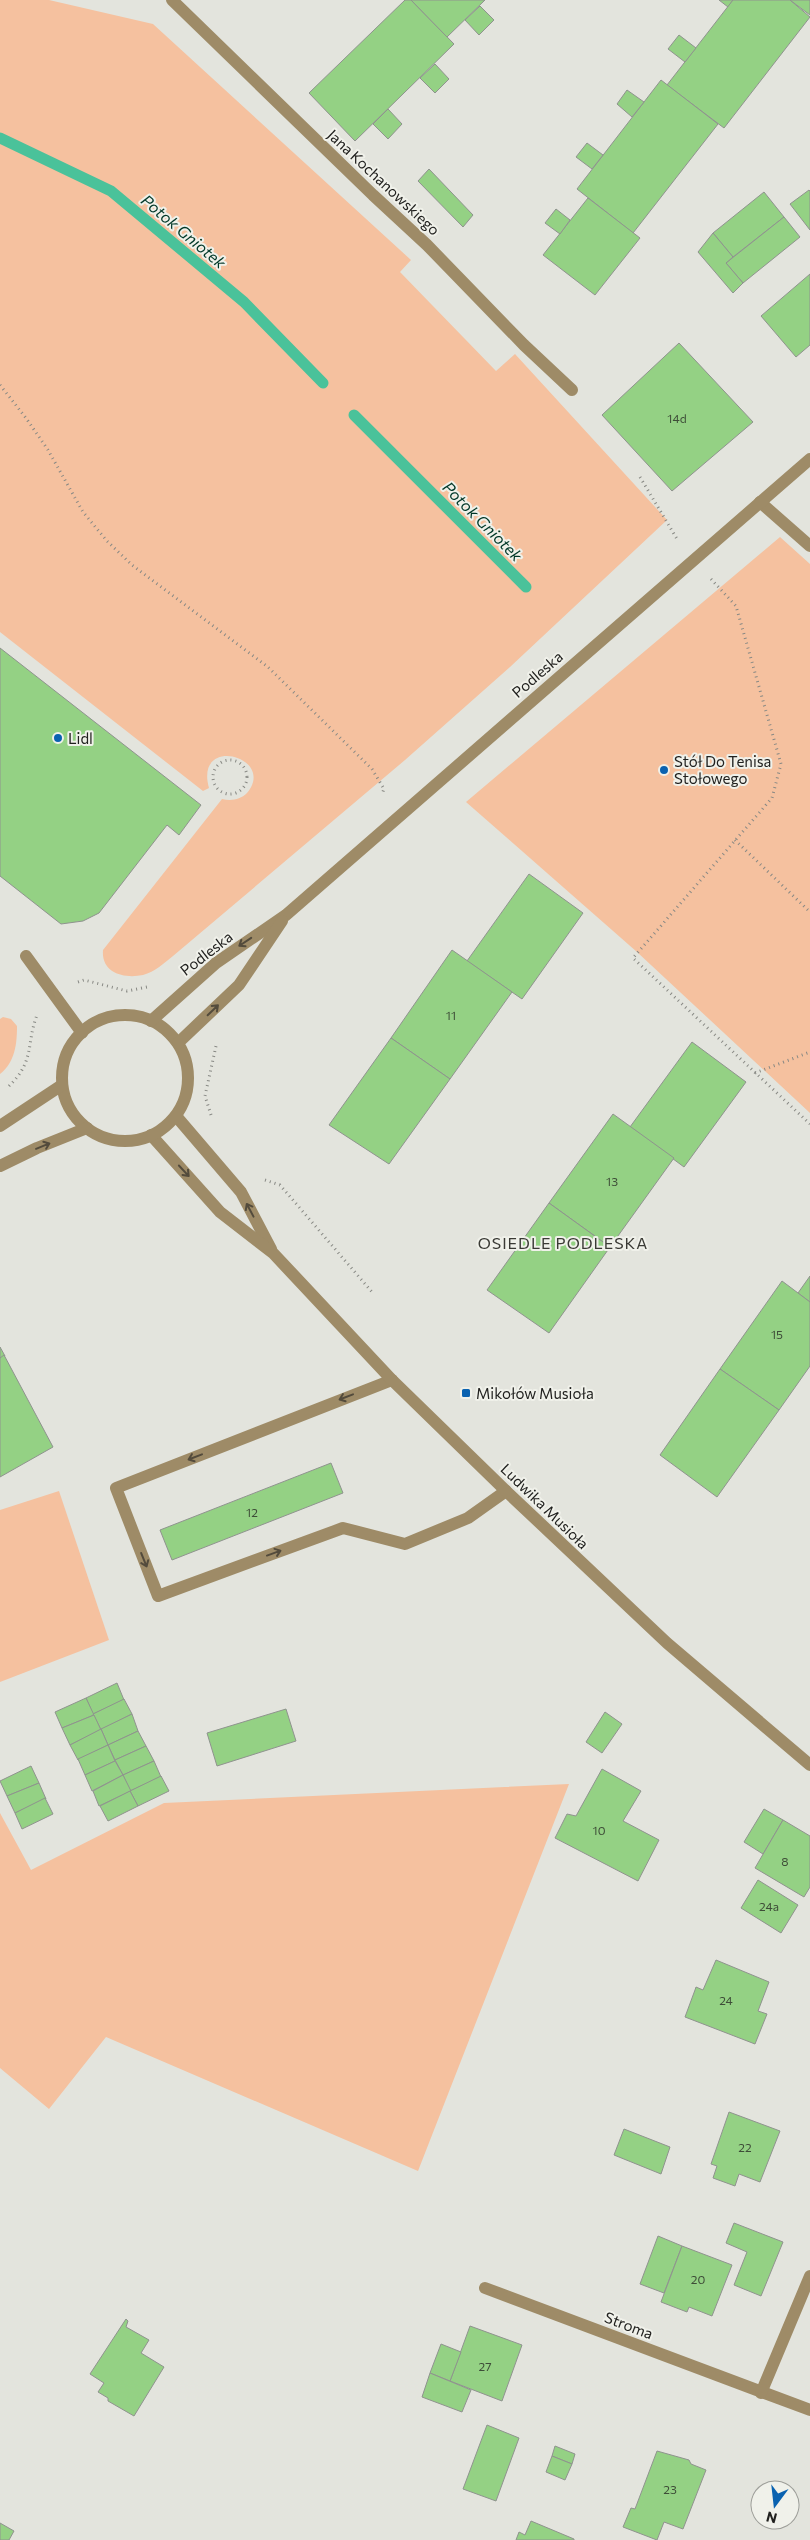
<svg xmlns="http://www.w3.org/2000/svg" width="810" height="2540" viewBox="0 0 810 2540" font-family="Commissioner,sans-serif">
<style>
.green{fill:#f5c19f}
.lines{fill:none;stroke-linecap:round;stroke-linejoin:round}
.stream{stroke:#4ac29a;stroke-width:11}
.building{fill:#94d184;stroke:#8f938e}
.path{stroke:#888984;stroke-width:3;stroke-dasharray:1 4;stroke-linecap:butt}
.service{stroke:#9e8b67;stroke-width:12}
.minor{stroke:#9e8b67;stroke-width:12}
.tertiary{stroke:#9e8b67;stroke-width:12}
.oneway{stroke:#534b3c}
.poi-dot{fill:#0a62b0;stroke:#f0f1ea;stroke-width:2}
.labels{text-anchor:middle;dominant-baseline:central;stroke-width:4;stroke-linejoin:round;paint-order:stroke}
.number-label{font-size:12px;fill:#3e4d38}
.street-label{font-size:15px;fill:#21211f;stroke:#f0f1ea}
.poi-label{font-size:15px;fill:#21211f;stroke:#f0f1ea;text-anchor:start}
.water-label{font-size:16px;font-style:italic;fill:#003727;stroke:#f0f1ea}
.neighbourhood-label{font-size:16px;letter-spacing:1px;fill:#3a3a35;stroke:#f0f1ea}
</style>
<rect width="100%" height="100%" fill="#e3e4dd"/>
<g class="green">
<path d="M 0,0 L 49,0 L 153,24 L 411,260 L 400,272 L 496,371 L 515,354 L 667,520 L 510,667 L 405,760 L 173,956 C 164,963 155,972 143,975 C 124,979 101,973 103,950 L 222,799 C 231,801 240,800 247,793 C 277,757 194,734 209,788 L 203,791 L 0,632 Z"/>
<path d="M 780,537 L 810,564 L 810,1113 L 637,952 L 466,802 Z"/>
<path d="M 3,1017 L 11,1019 L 17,1026 C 17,1044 15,1062 0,1074 L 0,1019 Z"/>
<path d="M 59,1491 L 109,1640 L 0,1682 L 0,1510 Z"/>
<path d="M 569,1784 L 418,2171 L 106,2037 L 49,2109 L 0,2068 L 0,1813 L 31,1870 L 164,1803 Z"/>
</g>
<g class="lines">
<g class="stream">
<path d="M 0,138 L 111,191 L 244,302 L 323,383"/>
<path d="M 354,415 L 526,587"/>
</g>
</g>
<g class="building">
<path d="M 405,0 L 411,0 L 454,44 L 355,141 L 309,93 Z"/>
<path d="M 411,0 L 485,0 L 447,37 Z"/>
<path d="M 719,0 L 733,0 L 728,7 Z"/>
<path d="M 733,0 L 790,0 L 810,17 L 724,128 L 667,85 Z"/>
<path d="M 790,0 L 810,0 L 810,15 Z"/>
<path d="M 480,6 L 494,20 L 479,35 L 465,20 Z"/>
<path d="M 679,35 L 696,48 L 685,62 L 668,49 Z"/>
<path d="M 435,64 L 449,79 L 435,93 L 420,78 Z"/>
<path d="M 661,80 L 718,124 L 633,233 L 577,189 Z"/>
<path d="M 627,90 L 644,102 L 632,117 L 617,104 Z"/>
<path d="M 388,109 L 402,124 L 388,139 L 373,124 Z"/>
<path d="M 587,143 L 603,155 L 592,169 L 576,157 Z"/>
<path d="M 429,169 L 473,215 L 463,227 L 418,181 Z"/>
<path d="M 809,190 L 810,191 L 810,230 L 790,204 Z"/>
<path d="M 764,192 L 784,217 L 733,257 L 713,233 Z"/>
<path d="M 588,198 L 640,238 L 595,295 L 543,255 Z"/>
<path d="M 556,209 L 570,220 L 560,234 L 545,223 Z"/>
<path d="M 784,217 L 800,237 L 743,283 L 726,263 Z"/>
<path d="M 713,233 L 733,257 L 726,263 L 743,283 L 733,293 L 698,252 Z"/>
<path d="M 810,274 L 810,345 L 796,357 L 761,316 Z"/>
<path d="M 679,343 L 753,422 L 672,491 L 602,415 Z"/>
<path d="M 0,648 L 201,805 L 179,835 L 167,825 L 99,913 L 83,921 L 61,924 L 0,876 Z"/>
<path d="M 529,874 L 583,913 L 522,999 L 467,961 Z"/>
<path d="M 452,950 L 512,992 L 450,1079 L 391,1038 Z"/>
<path d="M 391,1038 L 450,1079 L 389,1164 L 329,1125 Z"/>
<path d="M 692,1042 L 746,1082 L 684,1167 L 630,1127 Z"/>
<path d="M 613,1114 L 674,1158 L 610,1247 L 549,1203 Z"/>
<path d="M 549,1203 L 610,1247 L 549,1333 L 487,1290 Z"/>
<path d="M 810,1276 L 810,1302 L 798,1293 Z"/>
<path d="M 782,1281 L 810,1302 L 810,1366 L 779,1410 L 720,1369 Z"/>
<path d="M 0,1347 L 5,1356 L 0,1359 Z"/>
<path d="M 4,1355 L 53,1447 L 0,1477 L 0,1358 Z"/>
<path d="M 720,1369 L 779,1410 L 717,1497 L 660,1455 Z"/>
<path d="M 331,1463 L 343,1493 L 172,1560 L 160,1530 Z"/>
<path d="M 117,1683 L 124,1700 L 93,1714 L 86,1698 Z"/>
<path d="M 86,1698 L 94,1715 L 62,1728 L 55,1712 Z"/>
<path d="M 124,1699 L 132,1714 L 101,1730 L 93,1714 Z"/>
<path d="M 286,1709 L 296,1741 L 217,1766 L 207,1733 Z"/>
<path d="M 605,1712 L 622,1724 L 602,1753 L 586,1742 Z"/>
<path d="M 132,1714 L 138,1731 L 108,1745 L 101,1729 Z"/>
<path d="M 94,1715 L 101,1730 L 70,1745 L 62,1728 Z"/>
<path d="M 101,1729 L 108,1745 L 78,1760 L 70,1745 Z"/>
<path d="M 138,1731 L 146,1746 L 115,1760 L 108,1745 Z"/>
<path d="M 108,1745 L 115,1761 L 85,1775 L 78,1759 Z"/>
<path d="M 146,1746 L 154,1761 L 123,1775 L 115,1760 Z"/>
<path d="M 115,1761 L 123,1775 L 92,1791 L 85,1775 Z"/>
<path d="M 154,1761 L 161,1777 L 130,1791 L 123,1775 Z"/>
<path d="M 31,1766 L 39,1783 L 7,1796 L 0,1781 Z"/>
<path d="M 602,1769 L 641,1791 L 623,1821 L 659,1840 L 638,1881 L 555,1838 L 567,1814 L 576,1816 Z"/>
<path d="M 123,1775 L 131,1791 L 99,1806 L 93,1791 Z"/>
<path d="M 161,1776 L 169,1791 L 138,1806 L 130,1791 Z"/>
<path d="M 39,1783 L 46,1799 L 15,1813 L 7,1796 Z"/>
<path d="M 130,1791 L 138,1806 L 108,1821 L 100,1806 Z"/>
<path d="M 45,1798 L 53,1814 L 22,1829 L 15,1813 Z"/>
<path d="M 764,1809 L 783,1820 L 763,1854 L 744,1842 Z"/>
<path d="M 783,1820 L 810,1836 L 810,1887 L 804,1897 L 755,1868 Z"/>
<path d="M 758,1880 L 798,1905 L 781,1933 L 741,1908 Z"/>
<path d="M 716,1960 L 769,1982 L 758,2011 L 767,2014 L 755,2044 L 685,2017 L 695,1990 L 696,1987 L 703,1990 Z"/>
<path d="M 729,2112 L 780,2131 L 760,2182 L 739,2174 L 735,2186 L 713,2178 L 717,2166 L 711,2164 Z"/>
<path d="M 624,2129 L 670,2147 L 661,2174 L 614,2155 Z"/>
<path d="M 734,2223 L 783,2242 L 761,2296 L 734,2285 L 747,2252 L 726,2243 Z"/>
<path d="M 658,2236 L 682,2246 L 664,2293 L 640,2284 Z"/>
<path d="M 682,2246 L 732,2265 L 712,2316 L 689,2307 L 687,2312 L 661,2302 Z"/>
<path d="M 126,2319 L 128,2321 L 126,2327 L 149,2340 L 141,2353 L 164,2367 L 134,2416 L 108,2401 L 108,2398 L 98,2392 L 104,2383 L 90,2374 Z"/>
<path d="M 470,2326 L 522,2345 L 502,2401 L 450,2381 Z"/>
<path d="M 441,2344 L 461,2352 L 450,2381 L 430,2373 Z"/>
<path d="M 430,2373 L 471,2390 L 462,2412 L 422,2397 Z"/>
<path d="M 487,2425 L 519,2438 L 496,2501 L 463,2489 Z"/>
<path d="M 555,2446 L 575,2454 L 572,2464 L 552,2456 Z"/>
<path d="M 657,2451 L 689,2460 L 691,2464 L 706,2470 L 683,2529 L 664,2522 L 657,2540 L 623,2527 L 631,2508 L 635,2509 Z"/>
<path d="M 552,2456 L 572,2464 L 565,2480 L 546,2472 Z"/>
<path d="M 531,2521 L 574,2539 L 574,2540 L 516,2540 L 519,2532 L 525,2535 Z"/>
<path d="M 0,2523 L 14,2531 L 9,2540 L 0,2540 Z"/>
</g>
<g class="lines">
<g class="path">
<path d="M 0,385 L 26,418 L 48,450 L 83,512 L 107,541 L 132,565 L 268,667 L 372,769 L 384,789 L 382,794"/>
<path d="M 640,477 L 677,539"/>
<path d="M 711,579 L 736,606 L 781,764 L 772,798 L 633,958 L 810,1124"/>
<circle cx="230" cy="777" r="17"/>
<path d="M 735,840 L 810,912"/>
<path d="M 78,982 L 84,980 L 127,991 L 147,987"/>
<path d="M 755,1073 L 810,1052"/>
<path d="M 9,1086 C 35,1061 26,1044 37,1015"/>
<path d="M 211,1115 L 205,1096 L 216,1046"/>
<path d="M 265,1180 L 280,1185 L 372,1292"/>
</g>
<g class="service">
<path d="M 760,502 L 810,546"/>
<path d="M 26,956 L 82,1033"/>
<path d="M 392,1380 L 116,1488 L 158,1596 L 343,1528 L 405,1544 L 468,1518 L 506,1491"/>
</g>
<g class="minor">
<path d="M 172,0 L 373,195 L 427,245 L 524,345 L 572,390"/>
<path d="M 176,1116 L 241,1192 L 271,1249"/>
<path d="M 151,1135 L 220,1212 L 273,1253 L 392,1380 L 506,1491 L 667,1643 L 810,1765"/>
<path d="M 485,2288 L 810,2410"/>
<path d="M 761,2393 L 810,2276"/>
</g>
<g class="tertiary">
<circle cx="125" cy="1078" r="63"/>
<path d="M 151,1021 L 216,963 L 286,915 L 810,459"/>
<path d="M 178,1043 L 239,985 L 282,921"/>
<path d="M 0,1126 L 62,1085"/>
<path d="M 0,1166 L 37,1148 L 87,1128"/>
</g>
</g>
<defs><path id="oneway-shaft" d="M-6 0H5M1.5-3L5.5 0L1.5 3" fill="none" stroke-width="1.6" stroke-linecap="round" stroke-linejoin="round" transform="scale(1.25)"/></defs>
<g class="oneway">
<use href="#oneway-shaft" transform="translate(245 942) rotate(146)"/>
<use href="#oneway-shaft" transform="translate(213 1010) rotate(-44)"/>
<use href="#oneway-shaft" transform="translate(43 1146) rotate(-22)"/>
<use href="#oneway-shaft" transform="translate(184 1171) rotate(47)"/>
<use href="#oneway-shaft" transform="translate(250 1210) rotate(-118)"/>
<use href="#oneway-shaft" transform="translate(346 1397) rotate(159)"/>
<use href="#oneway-shaft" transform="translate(195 1457) rotate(159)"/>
<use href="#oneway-shaft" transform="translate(274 1553) rotate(-20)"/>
<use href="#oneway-shaft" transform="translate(144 1560) rotate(68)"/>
</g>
<g class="poi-dot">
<circle cx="58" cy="738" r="5"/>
<circle cx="664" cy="770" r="5"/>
<rect x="461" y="1388" width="10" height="10" rx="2.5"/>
</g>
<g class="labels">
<g class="number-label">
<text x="677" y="418">14d</text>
<text x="451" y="1015">11</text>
<text x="612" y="1181">13</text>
<text x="777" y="1334">15</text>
<text x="252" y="1512">12</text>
<text x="599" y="1830">10</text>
<text x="785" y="1861">8</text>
<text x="769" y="1906">24a</text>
<text x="726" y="2000">24</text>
<text x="745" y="2147">22</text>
<text x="698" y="2279">20</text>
<text x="485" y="2366">27</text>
<text x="670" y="2489">23</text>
</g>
<g class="street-label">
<text transform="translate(384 182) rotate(43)">Jana Kochanowskiego</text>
<text transform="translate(537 674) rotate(-41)">Podleska</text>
<text transform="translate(206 953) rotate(-38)">Podleska</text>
<text transform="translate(545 1506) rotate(44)">Ludwika Musioła</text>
<text transform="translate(629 2325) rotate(21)">Stroma</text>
</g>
<g class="poi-label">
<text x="68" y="738">Lidl</text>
<text x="674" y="761">Stół Do Tenisa<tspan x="674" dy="17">Stołowego</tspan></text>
<text x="476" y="1393">Mikołów Musioła</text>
</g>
<g class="water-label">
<text transform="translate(184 231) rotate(40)">Potok Gniotek</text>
<text transform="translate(483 521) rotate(45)">Potok Gniotek</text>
</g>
<g class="neighbourhood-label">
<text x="563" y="1242">OSIEDLE PODLESKA</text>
</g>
</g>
<g transform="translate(775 2505) rotate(195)"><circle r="24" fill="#f0f1ea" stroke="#9d9e99"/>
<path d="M0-4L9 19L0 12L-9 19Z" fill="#0a62b0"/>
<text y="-8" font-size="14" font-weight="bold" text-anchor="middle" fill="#21211f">N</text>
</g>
</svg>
